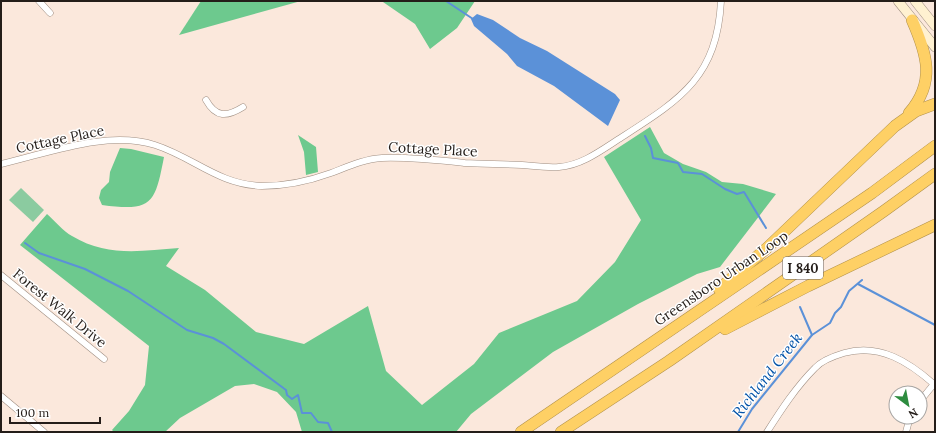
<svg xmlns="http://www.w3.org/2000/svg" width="936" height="433" viewBox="0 0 936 433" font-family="Lora,serif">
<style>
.green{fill:#8bcba0}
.forest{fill:#6dc98e}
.water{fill:#5b91d8}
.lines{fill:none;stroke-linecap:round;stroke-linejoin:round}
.stream{stroke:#5b91d8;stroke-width:2}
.street-casing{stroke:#9f8e82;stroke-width:7}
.secondary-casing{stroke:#9f8e82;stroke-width:10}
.highway-casing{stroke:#b2914a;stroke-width:12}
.street{stroke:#fff;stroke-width:6}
.secondary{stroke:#fff1d1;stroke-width:9}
.highway{stroke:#fed065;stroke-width:11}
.labels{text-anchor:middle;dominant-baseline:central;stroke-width:3;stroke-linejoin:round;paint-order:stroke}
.shield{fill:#fff;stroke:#66615e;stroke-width:1}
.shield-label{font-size:13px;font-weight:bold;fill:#241d19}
.street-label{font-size:14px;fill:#241d19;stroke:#fff}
.water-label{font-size:15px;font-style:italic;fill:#0453a8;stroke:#fff}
</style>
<rect width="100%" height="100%" fill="#fbe8dc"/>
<path class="green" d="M 21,188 L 44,210 L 33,222 L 9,200 Z"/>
<g class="forest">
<path d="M 201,1 L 301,1 L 179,35 Z"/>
<path d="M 387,1 L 475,1 L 457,28 L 430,49 L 415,24 L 383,2 Z"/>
<path d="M 650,127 L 664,153 L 683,164 L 706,172 L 722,182 L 743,184 L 776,194 L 720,267 L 697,274 L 638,304 L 553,352 L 471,414 L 456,432 L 302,432 L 296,412 L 277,392 L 254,384 L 235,386 L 180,418 L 165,432 L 114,432 L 112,430 L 129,411 L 145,385 L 149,346 L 20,245 L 47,214 C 55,221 63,231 72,236 C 107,257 140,251 179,248 L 166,266 L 205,290 L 256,332 L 304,344 L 368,306 L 386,371 L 422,405 L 474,364 L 499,333 L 577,301 L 615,262 L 641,220 L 604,157 Z"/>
<path d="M 298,135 L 316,147 L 318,172 L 306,175 L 304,152 Z"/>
<path d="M 120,148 L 131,149 L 164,157 C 155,203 153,212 102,205 L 99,198 L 101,190 L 109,182 L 110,172 Z"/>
</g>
<path class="water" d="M 477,14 L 493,20 L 520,38 L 547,51 L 615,94 L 620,100 L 608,126 L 554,86 L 517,66 L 507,54 L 474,26 L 471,19 Z"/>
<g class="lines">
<g class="stream">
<path d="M 446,1 L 473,19"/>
<path d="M 645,136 L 651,148 L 653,158 L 678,163 L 683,172 L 702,174 L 725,189 L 737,194 L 744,192 L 766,228"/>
<path d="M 25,243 L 39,253 L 85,269 L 128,291 L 187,330 L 213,338 L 224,344 L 286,390 L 287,395 L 292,399 L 298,395 L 302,413 L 311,413 L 318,422 L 328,423 L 332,432"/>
<path d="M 858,284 L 935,325"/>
<path d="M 800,307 L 812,335"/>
<path d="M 344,432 L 345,432"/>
<path d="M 738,432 L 752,409 L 812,335 L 830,323 L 835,313 L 841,307 L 849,291 L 862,280"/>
</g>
<g class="street-casing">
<g id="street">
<path d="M 39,1 L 50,13"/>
<path d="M 206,100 C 216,118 227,117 243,107"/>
<path d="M 1,164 C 49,153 106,130 155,145 C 195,158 217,184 262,186 C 286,186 309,181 331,173 C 347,167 364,159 382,158 C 410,157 437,160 465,163 C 484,164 503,164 522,165 C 534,166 547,168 559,167 C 583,165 603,149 622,137 C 681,99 717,77 721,1"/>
<path d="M 1,275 L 104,359"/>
<path d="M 1,396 L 44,432"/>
<path d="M 920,401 L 934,384"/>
<path d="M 767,432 C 781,410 796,387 815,368 C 822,360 834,356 844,353 C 880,343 909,362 935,385"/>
<path d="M 906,432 L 910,417"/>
</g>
</g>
<g class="secondary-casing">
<g id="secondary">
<path d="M 898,1 L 935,47"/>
<path d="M 915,1 L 935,26"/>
</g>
</g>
<g class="highway-casing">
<g id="highway">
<path d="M 909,113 C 936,82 927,54 912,20"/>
<path d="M 719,289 L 767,248 L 895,126 L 916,111 L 935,104"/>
<path d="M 725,329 L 808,286 L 935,225"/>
<path d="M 521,432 L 872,193 L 935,146"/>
<path d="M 561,432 L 669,361 L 884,211 L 935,174"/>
</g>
</g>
<use href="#street" class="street"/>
<use href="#secondary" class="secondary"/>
<use href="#highway" class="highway"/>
</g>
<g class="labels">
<rect class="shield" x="783" y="257" width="40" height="22" rx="3"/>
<g class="shield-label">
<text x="803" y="268">I 840</text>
</g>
<g class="street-label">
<text transform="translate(60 139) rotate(-12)">Cottage Place</text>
<text transform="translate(433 149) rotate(3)">Cottage Place</text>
<text transform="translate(721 278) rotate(-34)">Greensboro Urban Loop</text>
<text transform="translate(60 308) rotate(39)">Forest Walk Drive</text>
</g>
<g class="water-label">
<text transform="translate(767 375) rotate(-52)">Richland Creek</text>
</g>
</g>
<rect width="936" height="433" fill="none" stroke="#241d19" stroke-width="4"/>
<g transform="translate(908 405) rotate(148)"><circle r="19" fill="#ffffff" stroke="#a7a5a3"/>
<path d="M0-3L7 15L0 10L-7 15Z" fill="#2d8c3f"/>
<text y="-6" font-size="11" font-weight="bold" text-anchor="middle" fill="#241d19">N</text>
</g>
<path d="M10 417v6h90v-6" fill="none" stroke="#241d19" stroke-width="2"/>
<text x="16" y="417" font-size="12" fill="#241d19" stroke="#ffffff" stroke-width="3" paint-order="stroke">100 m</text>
</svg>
